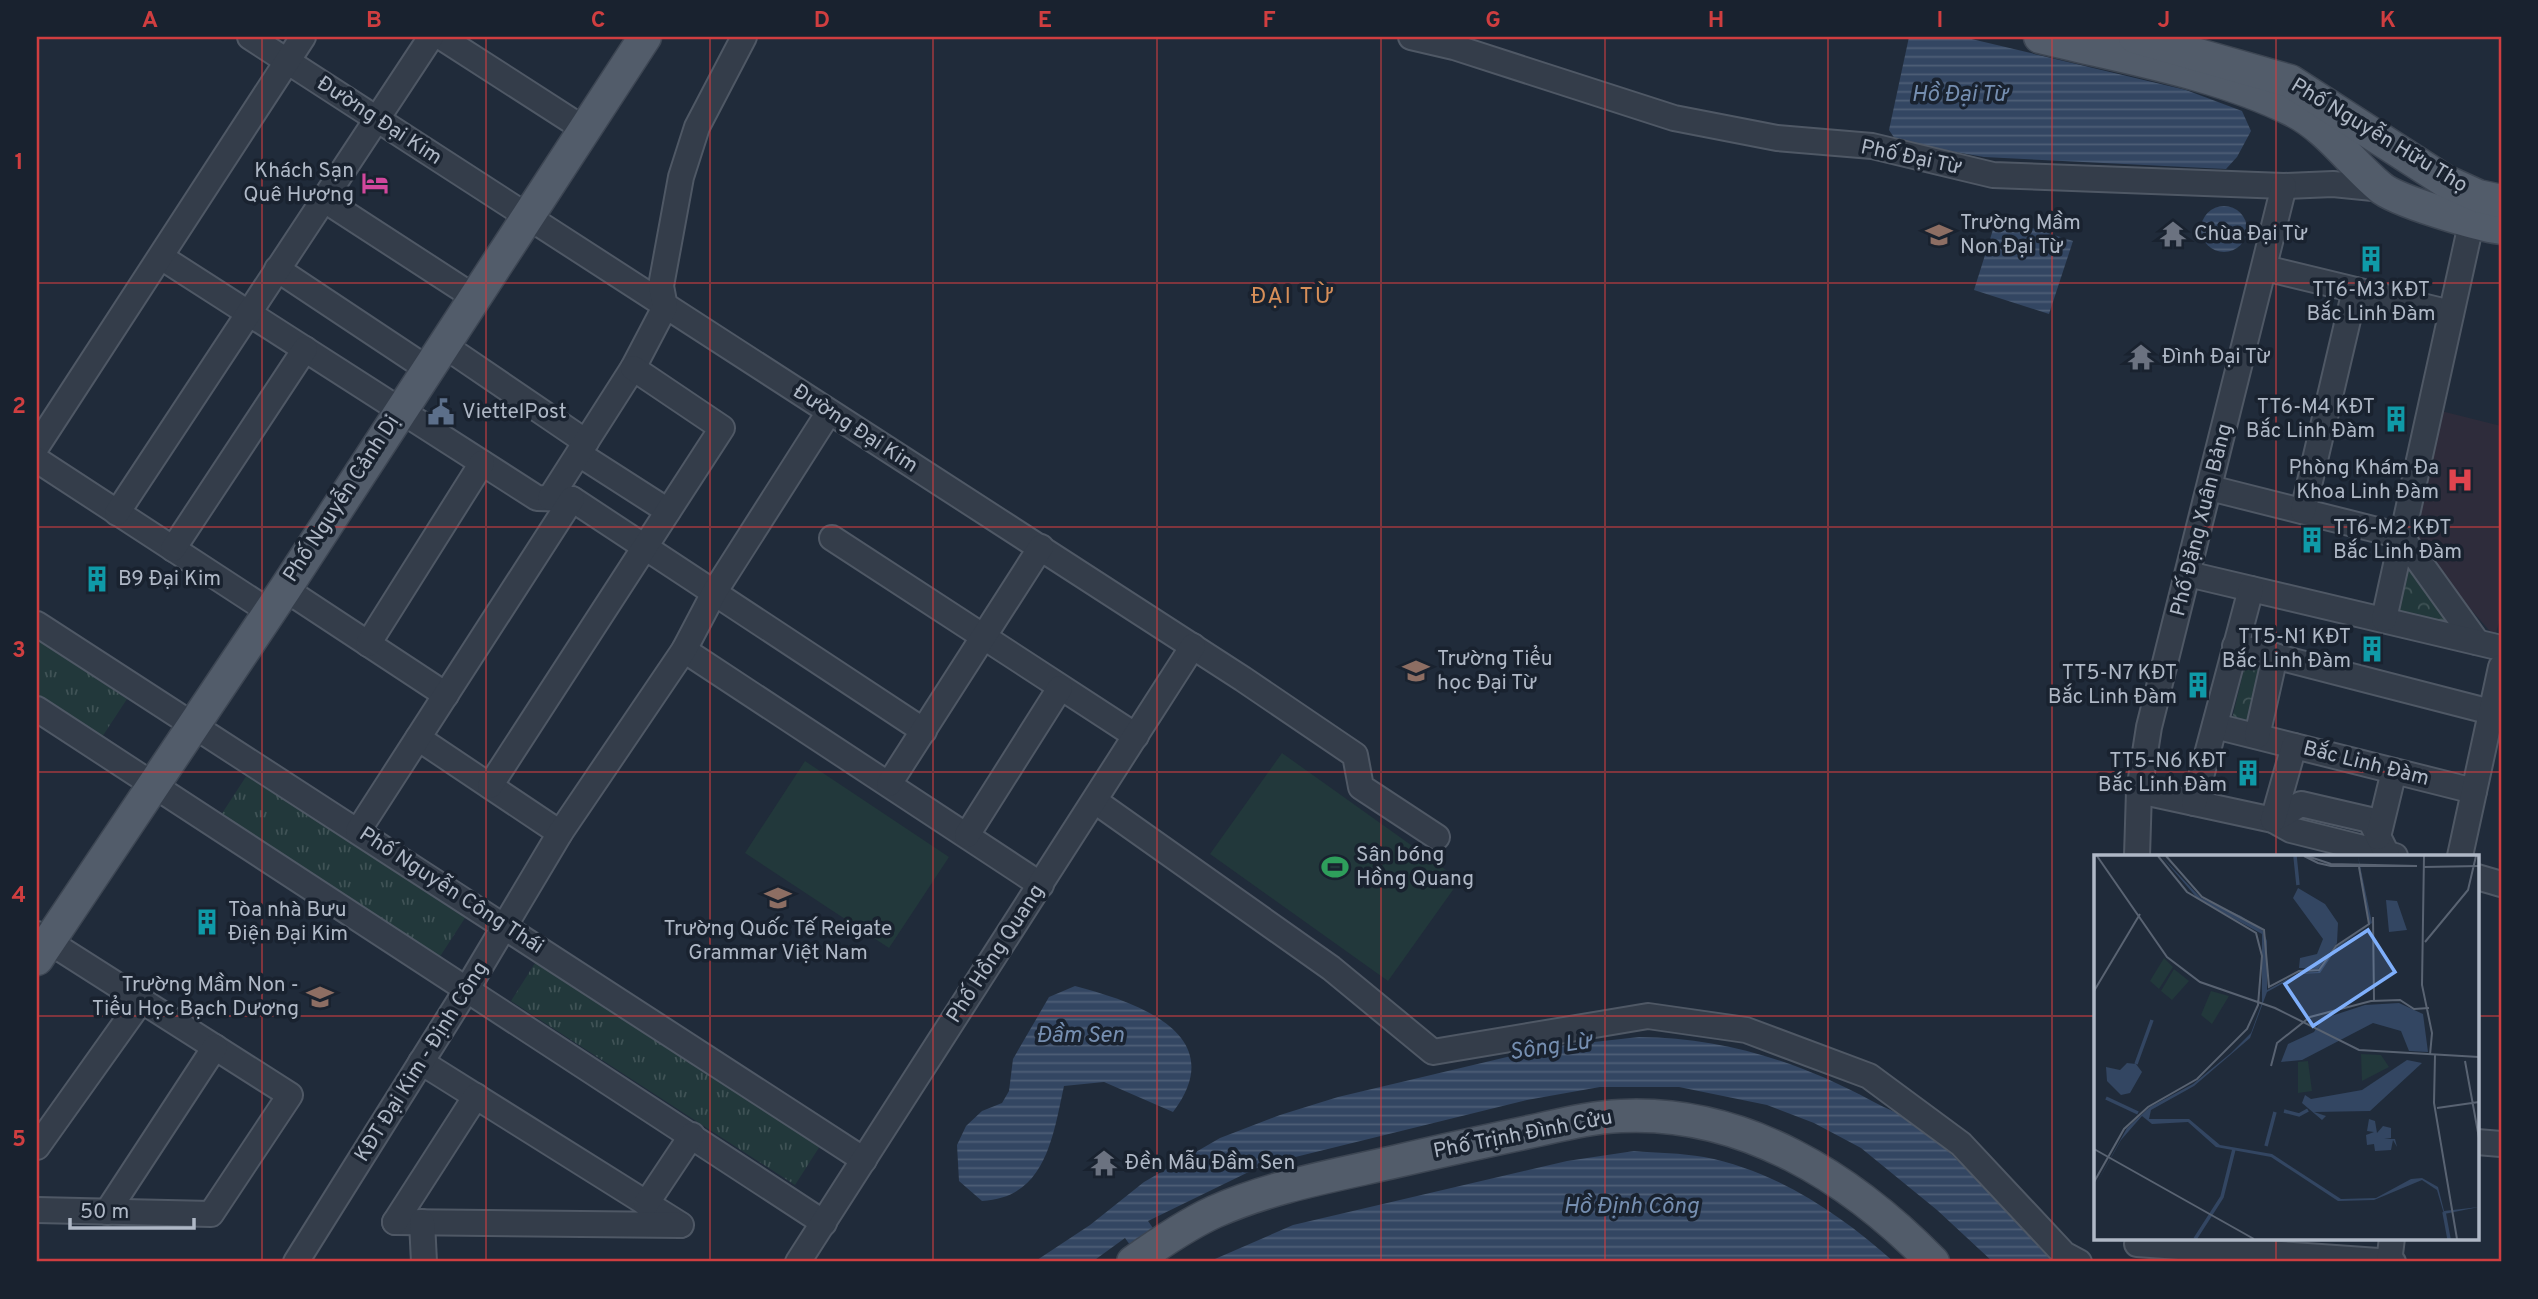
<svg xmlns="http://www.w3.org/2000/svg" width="2538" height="1299" viewBox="0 0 2538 1299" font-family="Overpass,sans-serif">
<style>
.medical{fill:#2e2c3b}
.grass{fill:url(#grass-tufts)}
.forest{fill:url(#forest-crowns)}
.pitch{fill:#22383b}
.water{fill:url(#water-rules)}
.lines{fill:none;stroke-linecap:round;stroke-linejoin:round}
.minor-casing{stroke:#4f5865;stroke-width:28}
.major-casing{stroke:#3d4653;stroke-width:35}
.minor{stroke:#343d4a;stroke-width:24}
.major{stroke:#525c6a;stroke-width:32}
.grid{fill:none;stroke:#d03e40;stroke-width:2;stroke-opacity:0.55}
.labels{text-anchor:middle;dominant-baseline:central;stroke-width:7;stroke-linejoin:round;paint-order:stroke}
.street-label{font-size:21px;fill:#afb8c6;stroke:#19222f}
.poi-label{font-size:21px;fill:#afb8c6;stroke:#19222f;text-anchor:start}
.water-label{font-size:23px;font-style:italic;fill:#758eb0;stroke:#19222f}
.neighbourhood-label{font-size:23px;letter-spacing:2px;fill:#d78f59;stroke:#19222f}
.inset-river{fill:none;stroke:#334662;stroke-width:3.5}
.inset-road{fill:none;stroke:#596372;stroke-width:2}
.view{fill:#7faffb;fill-opacity:0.15;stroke:#7faffb;stroke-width:3.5}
.inset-edge{fill:none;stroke:#afb8c6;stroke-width:3.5}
.neatline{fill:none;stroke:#d03e40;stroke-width:2.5}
.grid-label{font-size:23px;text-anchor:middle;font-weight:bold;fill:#d03e40}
</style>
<defs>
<pattern id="grass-tufts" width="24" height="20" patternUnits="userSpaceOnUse" patternTransform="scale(1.75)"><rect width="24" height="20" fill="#22383b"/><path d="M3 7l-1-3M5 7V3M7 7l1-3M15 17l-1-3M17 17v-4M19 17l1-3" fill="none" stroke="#405356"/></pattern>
<pattern id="forest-crowns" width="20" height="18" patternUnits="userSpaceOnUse" patternTransform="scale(1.75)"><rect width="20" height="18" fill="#22383b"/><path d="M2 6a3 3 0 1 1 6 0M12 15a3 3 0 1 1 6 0" fill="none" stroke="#405356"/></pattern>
<pattern id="water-rules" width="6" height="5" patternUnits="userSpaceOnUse" patternTransform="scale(1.75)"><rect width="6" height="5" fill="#334662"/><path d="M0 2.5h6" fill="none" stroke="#4e5f77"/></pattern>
</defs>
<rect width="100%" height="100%" fill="#202b3a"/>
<path class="medical" d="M 2437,410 L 2501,426 L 2501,614 L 2495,637 L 2405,534 Z"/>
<g class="grass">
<path d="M 37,640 L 127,699 L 102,737 L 37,695 Z"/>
<path d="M 247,775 L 465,918 L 439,958 L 221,815 Z"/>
<path d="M 537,960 L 820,1146 L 795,1185 L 511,1001 Z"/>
</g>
<g class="forest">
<path d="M 2409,555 L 2459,631 L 2406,620 L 2398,607 Z"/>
<path d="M 2247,657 L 2269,662 L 2255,725 L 2232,719 Z"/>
</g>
<g class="pitch">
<path d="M 1282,753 L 1460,880 L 1388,981 L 1210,854 Z"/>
<path d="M 805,761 L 949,857 L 889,948 L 745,853 Z"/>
</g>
<g class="water">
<path d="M 1909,37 L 1963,37 L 2186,90 L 2242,111 L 2251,131 L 2237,157 L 2226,169 L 1984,157 L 1897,142 L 1889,130 Z"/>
<circle cx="2224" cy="229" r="23"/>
<path d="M 1997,217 L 2073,241 L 2049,314 L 1974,290 Z"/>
<path d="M 1075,986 C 1136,1002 1232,1034 1173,1112 L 1104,1082 L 1064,1086 C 1053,1136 1046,1198 982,1201 L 959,1181 L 957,1145 L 966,1126 L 982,1111 L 1002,1103 L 1009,1091 L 1013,1059 L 1049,997 Z"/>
<path d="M 1639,1037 C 1724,1038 1798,1061 1872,1101 C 1887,1109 1906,1116 1919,1126 C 1968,1165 2010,1217 2054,1262 L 1993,1262 L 1937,1210 L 1861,1148 L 1814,1123 L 1767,1105 L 1679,1087 L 1600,1087 L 1527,1100 L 1263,1165 L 1148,1221 L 1153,1228 L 1130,1245 L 1125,1238 L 1092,1262 L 1034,1262 L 1090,1225 L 1144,1182 L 1220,1138 L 1280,1115 L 1338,1097 L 1549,1047 Z"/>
<path d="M 1634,1151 C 1657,1153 1681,1153 1704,1157 C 1777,1171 1840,1214 1894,1262 L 1208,1262 L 1293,1225 L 1567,1161 Z"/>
</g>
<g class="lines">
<g class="minor-casing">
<g id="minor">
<path d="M 250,37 L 1243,679 L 1355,755 L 1361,787 L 1437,837"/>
<path d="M 441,37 L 584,129"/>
<path d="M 1411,37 L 1454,47 L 1674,118 L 1777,138 L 1872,146 L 1993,175 L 2284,186 L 2333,184 L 2383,189"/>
<path d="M 323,199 L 474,297"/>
<path d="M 161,257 L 537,498 L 572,499 L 924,731"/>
<path d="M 2265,268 L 2451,313"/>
<path d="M 277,269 L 426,368"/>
<path d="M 442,344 L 586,442"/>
<path d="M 37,446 L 303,37"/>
<path d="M 579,454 L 668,511"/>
<path d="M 37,460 L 270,612"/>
<path d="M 2210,488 L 2401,536 L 2477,642"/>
<path d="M 550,498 L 633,368 L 665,307 L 661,286 L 681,177 L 697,127 L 744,37"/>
<path d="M 2303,511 L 2355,290"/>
<path d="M 117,513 L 431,37"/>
<path d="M 832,538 L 1136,736"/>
<path d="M 173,549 L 305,349"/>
<path d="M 2188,574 L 2501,648"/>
<path d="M 285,589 L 446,695"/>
<path d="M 2384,619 L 2471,224"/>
<path d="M 37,624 L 864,1160"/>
<path d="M 368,644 L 482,463"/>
<path d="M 2235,646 L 2491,712"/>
<path d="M 684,650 L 1041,885"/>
<path d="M 37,709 L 824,1223"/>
<path d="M 2215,726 L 2474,791"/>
<path d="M 2257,736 L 2275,656"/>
<path d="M 418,738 L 560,833"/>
<path d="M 889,784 L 1041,547"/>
<path d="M 490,786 L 722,428 L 633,368"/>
<path d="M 2139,791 L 2273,820 L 2291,830 L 2395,856"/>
<path d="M 1095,801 L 1331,968 L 1433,1052 L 1648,1016 L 1746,1030 L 1869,1076 L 1961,1144 L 2064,1254 L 2079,1262"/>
<path d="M 2194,803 L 2251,589"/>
<path d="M 2273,820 L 2301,804 L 2370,820 L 2387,854"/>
<path d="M 2273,820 L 2294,746"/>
<path d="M 358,831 L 572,499"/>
<path d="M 967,835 L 1060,688"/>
<path d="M 2378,837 L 2394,771"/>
<path d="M 2137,856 L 2139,791 L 2149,727 L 2284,186"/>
<path d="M 2460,856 L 2501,667"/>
<path d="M 2477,877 L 2501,884"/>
<path d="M 37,934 L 290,1095 L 211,1214 L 37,1210"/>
<path d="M 421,1062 L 681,1225"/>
<path d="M 2477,1142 L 2501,1144"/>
<path d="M 37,1147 L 141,1001"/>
<path d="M 646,1204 L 692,1135"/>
<path d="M 107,1212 L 215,1047"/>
<path d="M 395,1222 L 680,1225"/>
<path d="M 395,1222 L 476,1096"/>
<path d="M 422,1222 L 424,1262"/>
<path d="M 2137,1244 L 2393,1262"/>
<path d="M 296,1262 L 467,989 L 560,833 L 684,650 L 715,591 L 829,412"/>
<path d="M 798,1262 L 1193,646"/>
<path d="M 2389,1262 L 2392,1238"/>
</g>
</g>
<g class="major-casing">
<g id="major">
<path d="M 2040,37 C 2121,57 2218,73 2292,110 C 2328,128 2350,162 2380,187 C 2396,201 2478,225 2501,228"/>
<path d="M 2135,37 L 2290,81 L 2445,181 L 2478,196 L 2501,201"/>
<path d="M 37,959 L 285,589 L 645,37"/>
<path d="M 1133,1262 C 1158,1244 1186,1225 1214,1212 C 1272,1186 1337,1175 1398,1161 C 1444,1150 1491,1140 1538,1130 C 1565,1124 1593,1117 1621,1116 C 1744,1110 1851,1178 1933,1262"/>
</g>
</g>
<use href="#minor" class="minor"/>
<use href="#major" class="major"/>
</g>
<path class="grid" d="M 262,37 L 262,1262M 486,37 L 486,1262M 710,37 L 710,1262M 933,37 L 933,1262M 1157,37 L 1157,1262M 1381,37 L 1381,1262M 1605,37 L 1605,1262M 1828,37 L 1828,1262M 2052,37 L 2052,1262M 2276,37 L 2276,856M 37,283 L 2501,283M 37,527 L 2501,527M 37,772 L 2501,772M 37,1016 L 2095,1016M 2477,1016 L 2501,1016M 2276,1238 L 2276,1262"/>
<defs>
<g id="hotel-bare" transform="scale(2.1)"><path d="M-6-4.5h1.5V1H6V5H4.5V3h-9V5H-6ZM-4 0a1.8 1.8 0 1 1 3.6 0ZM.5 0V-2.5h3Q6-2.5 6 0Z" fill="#d1479c" stroke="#19222f" stroke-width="2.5" paint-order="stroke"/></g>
<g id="temple-bare" transform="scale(2.1)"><path d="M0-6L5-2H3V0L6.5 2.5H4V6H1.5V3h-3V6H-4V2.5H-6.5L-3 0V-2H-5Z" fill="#6b7280" stroke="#19222f" stroke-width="2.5" paint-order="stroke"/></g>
<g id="school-bare" transform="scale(2.1)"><path d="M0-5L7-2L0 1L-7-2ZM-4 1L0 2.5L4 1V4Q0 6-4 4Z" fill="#8d6e63" stroke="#19222f" stroke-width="2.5" paint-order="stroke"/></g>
<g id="building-bare" transform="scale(2.1)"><path d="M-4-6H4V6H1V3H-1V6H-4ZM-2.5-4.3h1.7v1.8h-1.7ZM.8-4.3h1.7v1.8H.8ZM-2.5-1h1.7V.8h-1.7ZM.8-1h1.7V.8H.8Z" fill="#0f9aa8" stroke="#19222f" stroke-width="2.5" paint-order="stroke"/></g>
<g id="civic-bare" transform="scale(2.1)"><path d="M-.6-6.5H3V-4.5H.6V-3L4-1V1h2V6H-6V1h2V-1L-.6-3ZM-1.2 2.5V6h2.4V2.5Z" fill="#5c6f8a" stroke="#19222f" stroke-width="2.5" paint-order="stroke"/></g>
<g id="hospital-bare" transform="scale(2.1)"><path d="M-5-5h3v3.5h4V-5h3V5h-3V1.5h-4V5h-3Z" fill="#e0444e" stroke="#19222f" stroke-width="2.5" paint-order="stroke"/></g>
<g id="stadium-bare" transform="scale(2.1)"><path d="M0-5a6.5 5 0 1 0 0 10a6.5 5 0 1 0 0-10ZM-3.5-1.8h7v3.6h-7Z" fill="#2e9e5b" stroke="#19222f" stroke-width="2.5" paint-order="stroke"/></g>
</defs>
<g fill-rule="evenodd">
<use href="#hotel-bare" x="375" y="183"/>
<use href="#temple-bare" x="2173" y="234"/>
<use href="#school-bare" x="1939" y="235"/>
<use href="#building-bare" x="2371" y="259"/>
<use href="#temple-bare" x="2141" y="357"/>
<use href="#civic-bare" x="441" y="412"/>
<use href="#building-bare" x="2396" y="419"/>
<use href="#hospital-bare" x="2460" y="480"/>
<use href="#building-bare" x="2312" y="540"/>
<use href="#building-bare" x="97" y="579"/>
<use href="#building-bare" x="2372" y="649"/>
<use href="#school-bare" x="1416" y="671"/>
<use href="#building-bare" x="2198" y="685"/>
<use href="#building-bare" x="2248" y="773"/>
<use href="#stadium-bare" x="1335" y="867"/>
<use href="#school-bare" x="778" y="898"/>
<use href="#building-bare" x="207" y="922"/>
<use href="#school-bare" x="320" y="997"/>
<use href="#temple-bare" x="1104" y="1163"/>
</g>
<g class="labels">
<g class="street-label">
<text transform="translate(379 121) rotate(33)">Đường Đại Kim</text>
<text transform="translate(2379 136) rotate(31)">Phố Nguyễn Hữu Thọ</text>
<text transform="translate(1911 158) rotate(12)">Phố Đại Từ</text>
<text transform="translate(855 429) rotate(33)">Đường Đại Kim</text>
<text transform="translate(342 499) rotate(-57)">Phố Nguyễn Cảnh Dị</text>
<text transform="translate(2202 520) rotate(-76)">Phố Đặng Xuân Bảng</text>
<text transform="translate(2366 764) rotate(14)">Bắc Linh Đàm</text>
<text transform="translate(451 891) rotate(33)">Phố Nguyễn Công Thái</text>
<text transform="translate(996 954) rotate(-57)">Phố Hồng Quang</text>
<text transform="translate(422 1062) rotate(-58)">KĐT Đại Kim - Định Công</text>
<text transform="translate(1523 1135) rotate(-11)">Phố Trịnh Đình Cửu</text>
</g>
<g class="poi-label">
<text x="354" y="171" text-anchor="end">Khách Sạn<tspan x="354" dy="24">Quê Hương</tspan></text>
<text x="1960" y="223">Trường Mầm<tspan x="1960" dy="24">Non Đại Từ</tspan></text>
<text x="2194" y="234">Chùa Đại Từ</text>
<text x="2371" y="290" text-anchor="middle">TT6-M3 KĐT<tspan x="2371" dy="24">Bắc Linh Đàm</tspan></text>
<text x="2162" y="357">Đình Đại Từ</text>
<text x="2375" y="407" text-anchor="end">TT6-M4 KĐT<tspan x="2375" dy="24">Bắc Linh Đàm</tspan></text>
<text x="462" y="412">ViettelPost</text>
<text x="2439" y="468" text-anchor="end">Phòng Khám Đa<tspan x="2439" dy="24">Khoa Linh Đàm</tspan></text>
<text x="2333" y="528">TT6-M2 KĐT<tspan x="2333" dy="24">Bắc Linh Đàm</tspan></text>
<text x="118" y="579">B9 Đại Kim</text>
<text x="2351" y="637" text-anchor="end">TT5-N1 KĐT<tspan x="2351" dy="24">Bắc Linh Đàm</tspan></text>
<text x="1437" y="659">Trường Tiểu<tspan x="1437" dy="24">học Đại Từ</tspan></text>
<text x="2177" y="673" text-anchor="end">TT5-N7 KĐT<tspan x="2177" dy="24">Bắc Linh Đàm</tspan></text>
<text x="2227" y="761" text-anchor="end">TT5-N6 KĐT<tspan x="2227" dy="24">Bắc Linh Đàm</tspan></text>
<text x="1356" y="855">Sân bóng<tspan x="1356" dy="24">Hồng Quang</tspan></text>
<text x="228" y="910">Tòa nhà Bưu<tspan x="228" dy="24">Điện Đại Kim</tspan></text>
<text x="778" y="929" text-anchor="middle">Trường Quốc Tế Reigate<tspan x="778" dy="24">Grammar Việt Nam</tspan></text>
<text x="299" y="985" text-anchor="end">Trường Mầm Non -<tspan x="299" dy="24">Tiểu Học Bạch Dương</tspan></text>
<text x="1125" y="1163">Đền Mẫu Đầm Sen</text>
</g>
<g class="water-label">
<text x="1960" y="95">Hồ Đại Từ</text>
<text x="1080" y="1036">Đầm Sen</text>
<text transform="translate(1551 1048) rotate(-8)">Sông Lừ</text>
<text x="1631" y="1207">Hồ Định Công</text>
</g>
<g class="neighbourhood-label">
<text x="1293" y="297">ĐẠI TỪ</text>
</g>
</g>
<g transform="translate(2094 855)">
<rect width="385" height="385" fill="#202b3a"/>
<path d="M 80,114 L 95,126 L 78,145 L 67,136 Z" fill="#22383b"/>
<path d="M 70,103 L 79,112 L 65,134 L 56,126 ZM 267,199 L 287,200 L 295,212 L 268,226 ZM 214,206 L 218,236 L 204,238 L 204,207 Z" fill="#22383b"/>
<path d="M 117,136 L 135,141 L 118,169 L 107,160 Z" fill="#22383b"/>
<path d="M 67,1 L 107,43 L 147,61 L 169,76 L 173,86 L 173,135 L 205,118 L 224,117 L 242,92 L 275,70 L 264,1 L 278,68 L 243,93 L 226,118 L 206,119 L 173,137 L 156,183 L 100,231 L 57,255 L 55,264 L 95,264 L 126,290 L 178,299 L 247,344 L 282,343 L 317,324 L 328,323 L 344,332 L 350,356 L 385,352 L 350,359 L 343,335 L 328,325 L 280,345 L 244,346 L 177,302 L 122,292 L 94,267 L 58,269 L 48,261 L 27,285 L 0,333 L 33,273 L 56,252 L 99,229 L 137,198 L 157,178 L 168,148 L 168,79 L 104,44 ZM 204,33 L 231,49 L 244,68 L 243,88 L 224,114 L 205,113 L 206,103 L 223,99 L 229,84 L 199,43 ZM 292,45 L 303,46 L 313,75 L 295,77 ZM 305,148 L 329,159 L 334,197 L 315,196 L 307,176 L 279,168 L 208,205 L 187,207 L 194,189 L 220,177 L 228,164 L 271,150 ZM 313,205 L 328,208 L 276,256 L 220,257 L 232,261 L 228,265 L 208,248 L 211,240 L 217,244 L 268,235 ZM 33,208 L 42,209 L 48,217 L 36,238 L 27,240 L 13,226 L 12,212 L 26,215 ZM 275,264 L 281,266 L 283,278 L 289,271 L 297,273 L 297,283 L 290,284 L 301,284 L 303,292 L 299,285 L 297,295 L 281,296 L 280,289 L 273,290 L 272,280 L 280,277 L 273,276 Z" fill="#334662"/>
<path class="inset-river" d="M 201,1 L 204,30M 42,209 L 58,165M 12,243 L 44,258M 190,256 L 205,260 L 214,255M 172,291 L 181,257M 350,357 L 355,384M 101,384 L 128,342 L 140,294"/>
<path class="inset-road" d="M 3,1 L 73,102 L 106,127 L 181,153 L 265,195 L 385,202M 72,1 L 108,42 L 170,75 L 175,132 L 205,116 L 225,115 L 242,91 L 275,69 L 265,12M 210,1 L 224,8 L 237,11 L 323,11 L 237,9 L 213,1M 330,1 L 328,130 L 338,178 L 336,200M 330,12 L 385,11M 279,62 L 280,146M 331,87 L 374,35 L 382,1M 0,136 L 46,59M 341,200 L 340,248 L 363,384M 371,206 L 385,283M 177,211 L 183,188 L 216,162 L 277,146 L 306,145 L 320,154 L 335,153M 343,253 L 385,247M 0,294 L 160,384M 0,327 L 30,274 L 54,252 L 103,224 L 153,174 L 164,150 L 168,101 L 162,78 L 93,37 L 64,1"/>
<path class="view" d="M 274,75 L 301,117 L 219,171 L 191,129 Z"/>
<rect width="385" height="385" class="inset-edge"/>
</g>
<rect width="2538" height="1299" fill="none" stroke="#19222f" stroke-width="77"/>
<path d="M70 1218v10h124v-10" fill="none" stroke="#afb8c6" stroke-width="3.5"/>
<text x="80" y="1218" font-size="21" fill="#afb8c6" stroke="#19222f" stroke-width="5" paint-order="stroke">50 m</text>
<rect x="38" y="38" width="2462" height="1222" class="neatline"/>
<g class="grid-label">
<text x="150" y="27">A</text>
<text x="374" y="27">B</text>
<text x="598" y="27">C</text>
<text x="822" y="27">D</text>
<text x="1045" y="27">E</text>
<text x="1269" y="27">F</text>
<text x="1493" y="27">G</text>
<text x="1716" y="27">H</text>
<text x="1940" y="27">I</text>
<text x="2164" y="27">J</text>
<text x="2388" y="27">K</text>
<text x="19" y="169">1</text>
<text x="19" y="413">2</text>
<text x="19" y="657">3</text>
<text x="19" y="902">4</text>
<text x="19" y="1146">5</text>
</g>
</svg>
